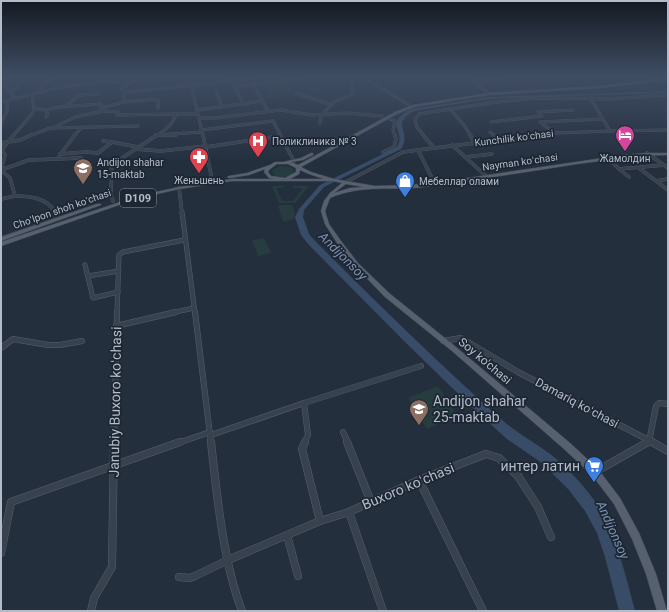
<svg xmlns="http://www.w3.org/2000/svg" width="669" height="612" viewBox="0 0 669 612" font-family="Roboto,sans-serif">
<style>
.green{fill:#263c3f}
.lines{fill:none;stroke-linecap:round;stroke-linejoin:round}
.river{fill:#394c67;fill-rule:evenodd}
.minor-tunnel-far1{stroke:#3a4453;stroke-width:3;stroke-dasharray:3 1.5;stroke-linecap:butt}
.minor-tunnel{stroke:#3a4453;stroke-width:4;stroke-dasharray:4 2;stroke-linecap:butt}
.minor-far4-casing{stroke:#565f6c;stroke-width:3}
.minor-far3-casing{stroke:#565f6c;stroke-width:3.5}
.minor-far2-casing{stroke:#565f6c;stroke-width:5}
.minor-far1-casing{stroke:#565f6c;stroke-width:6}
.minor-casing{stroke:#565f6c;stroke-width:8}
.major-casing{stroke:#414a57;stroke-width:1}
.minor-far4{stroke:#38414e;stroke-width:2.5}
.minor-far3{stroke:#38414e;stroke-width:3}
.minor-far2{stroke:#38414e;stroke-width:4}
.minor-far1{stroke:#38414e;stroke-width:5}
.minor{stroke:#38414e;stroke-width:7}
.major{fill:#56606e;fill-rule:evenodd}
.labels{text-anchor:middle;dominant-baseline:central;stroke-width:3.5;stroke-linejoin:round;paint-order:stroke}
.far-street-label{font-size:10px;fill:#b4bcc9;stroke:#1d2633}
.far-poi-label{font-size:10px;fill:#b4bcc9;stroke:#1d2633;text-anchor:start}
.shield{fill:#1d2633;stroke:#878f9c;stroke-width:1}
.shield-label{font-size:11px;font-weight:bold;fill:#b4bcc9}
.street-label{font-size:12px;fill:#b4bcc9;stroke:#1d2633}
.water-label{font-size:13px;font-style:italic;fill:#7c92b1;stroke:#1d2633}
.near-poi-label{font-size:14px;fill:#b4bcc9;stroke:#1d2633;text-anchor:start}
.near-street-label{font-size:14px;fill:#b4bcc9;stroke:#1d2633}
</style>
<rect width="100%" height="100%" fill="#242f3e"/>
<g class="green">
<path d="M 314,76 L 342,76 L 336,78 L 339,81 L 317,93 L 301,85 L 293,86 L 295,90 C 286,93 275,99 265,97 L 266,96 L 265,92 L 270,91 L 265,85 L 291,82 Z"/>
<path d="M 280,166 L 291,167 L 294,172 C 289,178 281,178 274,175 L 272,170 Z"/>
<path d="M 272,186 L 285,186 L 285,187 L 276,188 L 282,201 L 293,201 L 303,188 L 293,188 L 293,186 L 309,186 L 295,203 L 279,203 Z"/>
<path d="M 278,205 L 292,205 L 295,212 L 294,219 L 283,222 Z"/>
<path d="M 264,238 L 271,253 L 258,256 L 252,240 Z"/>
<path d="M 438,386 L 458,416 L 427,429 L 408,398 Z"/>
</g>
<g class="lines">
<path class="river" d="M 668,91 L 668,93 L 488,99 L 414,111 C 389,125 413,131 401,149 L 324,187 L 304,210 L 303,217 L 309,234 L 315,241 C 376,302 437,362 501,419 C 515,432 531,440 546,451 C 564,464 581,482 594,500 C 616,533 625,573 635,611 L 619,611 L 605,557 L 597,533 L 585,511 L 569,490 L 542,463 L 507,439 L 478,413 L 405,342 L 309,245 L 301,235 L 295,217 L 299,209 L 320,185 L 397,147 C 407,131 382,124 411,109 L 488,97 Z"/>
<path class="minor-tunnel-far1" d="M 54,210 L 54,213"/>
<path class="minor-tunnel" d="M 54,212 L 54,215"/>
<g class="minor-far4-casing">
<g id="minor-far4">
<path d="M 6,76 L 2,82 L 15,98"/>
<path d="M 189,76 L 203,136"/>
<path d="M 361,76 L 409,105"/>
<path d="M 466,76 L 489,94"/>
<path d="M 189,78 L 205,76"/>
<path d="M 472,80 L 502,78 L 507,76"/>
<path d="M 130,83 L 121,90 L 124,93 L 124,102 L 156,99 L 158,100 L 158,108"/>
<path d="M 253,83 L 268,111"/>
<path d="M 216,90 L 222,107"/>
<path d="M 41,91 L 43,85 L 54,76"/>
<path d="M 12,93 L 20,82 L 28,76"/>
<path d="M 124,93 L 271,76"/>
<path d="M 296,93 L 332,105"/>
<path d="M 1,102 L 60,87 L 101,82 L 130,83 L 143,76"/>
<path d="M 243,104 L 235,86 L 295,80 L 311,76"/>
<path d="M 65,107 L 79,95 L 98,94"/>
<path d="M 34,108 L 45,110 L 59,107 L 101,104 L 103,111 L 75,117 L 54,127"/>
<path d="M 101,108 L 124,102"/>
<path d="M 450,109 L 464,125 L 471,136"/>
<path d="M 45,110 L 48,114 L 46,117"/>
<path d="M 197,110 L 263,101"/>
<path d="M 103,111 L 118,112 L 117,115 L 176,114 C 173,125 165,130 156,136"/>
<path d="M 176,114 L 198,114"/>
<path d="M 199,118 L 215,118 L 281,110 L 312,115 L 347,113 L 382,116"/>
<path d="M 388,118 L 395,121 L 393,130 L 395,136"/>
<path d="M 491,122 L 542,116 L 538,112 L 573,110"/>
<path d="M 540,122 L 555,133"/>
<path d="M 541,122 L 602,119"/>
<path d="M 1,123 L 7,111 L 7,101"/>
<path d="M 320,123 L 321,116 L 335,101 L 347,97 L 353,93 L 351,82 L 353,76"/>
<path d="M 201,130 L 273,121 L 281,136"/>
<path d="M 610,131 L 668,130"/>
<path d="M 490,132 L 495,136"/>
<path d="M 156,135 L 202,132"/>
<path d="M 13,136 L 32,114 L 34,109 L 32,94"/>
<path d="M 29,136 L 50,128 L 138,126"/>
<path d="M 74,136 L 80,129"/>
<path d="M 424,136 L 417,127 L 415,120 L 419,114 L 489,103 L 537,98 L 609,99 L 668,95"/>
<path d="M 532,136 L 555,133 L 610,131 L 591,99"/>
</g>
</g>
<g class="minor-far3-casing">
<g id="minor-far3">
<path d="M 14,135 L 2,149 L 5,155 L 1,170 L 10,178 L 15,196 C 30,196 45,198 54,210"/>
<path d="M 156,135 L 176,135"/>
<path d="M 203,135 L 212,180"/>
<path d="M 280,135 L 294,161"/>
<path d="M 423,135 L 434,148"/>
<path d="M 470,135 L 475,143"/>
<path d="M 494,135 L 500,140"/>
<path d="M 103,141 L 112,142"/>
<path d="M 1,143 L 20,140 L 31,135"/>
<path d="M 452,145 L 486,176"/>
<path d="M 206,147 L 280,136"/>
<path d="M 135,149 L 161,151 L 206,146"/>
<path d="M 383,152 L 394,147 L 396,139 L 395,135"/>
<path d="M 647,153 L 668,168"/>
<path d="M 60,154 L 86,152 L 98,153 L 112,142 L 138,147"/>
<path d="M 59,156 L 75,135"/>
<path d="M 465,157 L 492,154"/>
<path d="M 608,158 L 619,169"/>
<path d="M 639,168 L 668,190"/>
<path d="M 1,170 L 29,160 L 81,158"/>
<path d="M 629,177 L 619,169 L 664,165"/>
<path d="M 656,181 L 668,179"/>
<path d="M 346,182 L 403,152 L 418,150"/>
<path d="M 435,184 L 418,150 L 540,135"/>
<path d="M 179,188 L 182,213"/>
<path d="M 111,191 L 112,170 L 110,166 L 157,135"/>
<path d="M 111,194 L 113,201"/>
<path d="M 1,199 L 15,196"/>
</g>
</g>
<g class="minor-far2-casing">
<g id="minor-far2">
<path d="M 182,212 L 195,313"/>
<path d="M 85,265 L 93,298 L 118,292"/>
<path d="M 88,276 L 119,271"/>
<path d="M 117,313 L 119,255 L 123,252 L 184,240"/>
<path d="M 171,313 L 194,308"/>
</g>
</g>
<g class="minor-far1-casing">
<g id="minor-far1">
<path d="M 195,312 L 211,443"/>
<path d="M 116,326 L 176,312"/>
<path d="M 443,341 L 461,338 L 518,372 L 654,443"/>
<path d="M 1,348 L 13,339 L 48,345 L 60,345 L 82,341"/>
<path d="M 304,403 L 308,435 L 304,443"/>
<path d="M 343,432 L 348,443"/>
<path d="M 211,435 L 304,403 L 421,366"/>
<path d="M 114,443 L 117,312"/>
<path d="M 178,443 L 210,432"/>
<path d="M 646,443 L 649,442 L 656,406 L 659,403 L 668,404"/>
</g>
</g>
<g class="minor-casing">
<g id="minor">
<path d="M 211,442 C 217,495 223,562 242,611"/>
<path d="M 305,442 L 302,449 L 320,521"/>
<path d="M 347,442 L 371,502"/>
<path d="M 652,442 L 668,451"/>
<path d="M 595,472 L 648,442"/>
<path d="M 419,480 L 483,611"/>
<path d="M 349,512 L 383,611"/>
<path d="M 287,535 L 298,576"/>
<path d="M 1,553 L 11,502 L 180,442"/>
<path d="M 179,577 L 190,578 L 195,576 L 228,560 L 320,521 L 349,512 L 419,480 L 486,454 L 499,458 L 518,476 L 538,507 L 551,537"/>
<path d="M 91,611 L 94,598 L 112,567 L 114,442"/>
</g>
</g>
<g class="major-casing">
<g id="major">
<path d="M 668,78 L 668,80 L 599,88 L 489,95 L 414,107 L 397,114 L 301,167 L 311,172 L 334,179 L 375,186 L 410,185 L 441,182 L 623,155 L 646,153 L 668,153 L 668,155 C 637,155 608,160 577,164 C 526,172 475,180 423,187 C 391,191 362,184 330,198 L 325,211 L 329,224 L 341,241 L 358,263 L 389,293 L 456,347 L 570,443 L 598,469 L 620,498 L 639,533 L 656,574 L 667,611 L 657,611 L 646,574 L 632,539 L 614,504 L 592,475 L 564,449 L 452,351 L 385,297 L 354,265 L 337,243 L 325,224 L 321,211 L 324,201 L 330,193 L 342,183 L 333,181 L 232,181 L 179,189 L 139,198 L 1,246 L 1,242 L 138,196 L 179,187 L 232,179 L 274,179 L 269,178 L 264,172 L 265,169 L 249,175 L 229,178 L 227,177 L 229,176 L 247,173 L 270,165 L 275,162 L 283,162 L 301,158 L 311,153 L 313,153 L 313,155 L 303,160 L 291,162 L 298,165 L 395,112 L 413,105 L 489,93 L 599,86 ZM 277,164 L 288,164 L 296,168 L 296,172 L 285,178 L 271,176 L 268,172 L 269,170 ZM 300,170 L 309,174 L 324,179 L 290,179 L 299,174 ZM 346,184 L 364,187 L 350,188 L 334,193 Z"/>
<path d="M 97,204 L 101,204 L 101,205 L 1,241 L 1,237 Z"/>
</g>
</g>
<use href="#minor-far4" class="minor-far4"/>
<use href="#minor-far3" class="minor-far3"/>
<use href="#minor-far2" class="minor-far2"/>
<use href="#minor-far1" class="minor-far1"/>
<use href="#minor" class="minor"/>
<use href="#major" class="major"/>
</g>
<linearGradient id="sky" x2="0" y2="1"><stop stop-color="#141a22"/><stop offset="0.47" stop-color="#3f4d63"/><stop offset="1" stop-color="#3f4d63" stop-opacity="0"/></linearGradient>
<rect width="669" height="162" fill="url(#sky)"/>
<defs>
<g id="hotel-pin" transform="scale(1)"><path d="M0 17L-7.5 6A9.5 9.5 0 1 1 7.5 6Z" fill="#d1479c" stroke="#1d2633"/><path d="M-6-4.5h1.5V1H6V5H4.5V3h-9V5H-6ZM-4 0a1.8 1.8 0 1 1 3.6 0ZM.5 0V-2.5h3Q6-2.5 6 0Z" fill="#fff"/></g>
<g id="hospital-pin" transform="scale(1)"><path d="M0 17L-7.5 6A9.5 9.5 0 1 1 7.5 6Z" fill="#e0444e" stroke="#1d2633"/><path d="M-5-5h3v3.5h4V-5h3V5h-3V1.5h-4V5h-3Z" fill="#fff"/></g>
<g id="pharmacy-pin" transform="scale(1)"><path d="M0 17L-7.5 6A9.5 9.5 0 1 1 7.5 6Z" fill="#e0444e" stroke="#1d2633"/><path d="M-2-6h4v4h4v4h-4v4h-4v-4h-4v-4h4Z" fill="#fff"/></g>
<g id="school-pin" transform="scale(1)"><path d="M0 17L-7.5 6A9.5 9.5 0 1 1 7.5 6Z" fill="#8d6e63" stroke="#1d2633"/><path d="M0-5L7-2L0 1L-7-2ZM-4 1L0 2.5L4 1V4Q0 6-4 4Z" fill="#fff"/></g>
<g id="shop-pin" transform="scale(1)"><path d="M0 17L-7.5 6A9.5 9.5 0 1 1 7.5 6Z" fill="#3f7fe0" stroke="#1d2633"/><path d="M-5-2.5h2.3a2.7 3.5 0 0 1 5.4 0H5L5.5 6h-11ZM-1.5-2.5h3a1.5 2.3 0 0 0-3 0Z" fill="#fff"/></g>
<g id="supermarket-pin" transform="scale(1)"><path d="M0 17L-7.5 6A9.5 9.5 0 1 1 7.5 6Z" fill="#3f7fe0" stroke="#1d2633"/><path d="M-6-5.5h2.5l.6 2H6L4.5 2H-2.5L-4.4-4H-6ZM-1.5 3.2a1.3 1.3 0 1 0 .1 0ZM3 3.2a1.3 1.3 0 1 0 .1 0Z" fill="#fff"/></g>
</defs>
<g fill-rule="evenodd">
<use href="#hotel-pin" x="625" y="135"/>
<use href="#hospital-pin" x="258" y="141"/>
<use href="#pharmacy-pin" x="199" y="157"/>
<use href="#school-pin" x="83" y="168"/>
<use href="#shop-pin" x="405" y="181"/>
<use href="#school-pin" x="419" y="409"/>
<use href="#supermarket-pin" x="594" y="466"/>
</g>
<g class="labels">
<g class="far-street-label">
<text transform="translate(514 138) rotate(-7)">Kunchilik koʻchasi</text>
<text transform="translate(520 162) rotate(-8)">Nayman koʻchasi</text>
<text transform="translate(62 209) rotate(-19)">Choʻlpon shoh koʻchasi</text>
</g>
<g class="far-poi-label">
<text x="272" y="141">Поликлиника № 3</text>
<text x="625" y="158" text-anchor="middle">Жамолдин</text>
<text x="97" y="162">Andijon shahar<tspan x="97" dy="12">15-maktab</tspan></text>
<text x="199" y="180" text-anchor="middle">Женьшень</text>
<text x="419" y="181">Мебеллар олами</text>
</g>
<rect class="shield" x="120" y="189" width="36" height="18" rx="3"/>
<g class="shield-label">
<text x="138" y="198">D109</text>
</g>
<g class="street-label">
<text transform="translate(485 361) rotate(40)">Soy ko'chasi</text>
<text transform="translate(577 403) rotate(28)">Damariq koʻchasi</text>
</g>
<g class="water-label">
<text transform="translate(343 256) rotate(45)">Andijonsoy</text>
<text transform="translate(613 530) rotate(66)">Andijonsoy</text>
</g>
<g class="near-poi-label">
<text x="433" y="401">Andijon shahar<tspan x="433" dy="16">25-maktab</tspan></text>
<text x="580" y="466" text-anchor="end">интер латин</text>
</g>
<g class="near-street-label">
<text transform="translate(115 402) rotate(-89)">Janubiy Buxoro koʻchasi</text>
<text transform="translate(408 486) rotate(-23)">Buxoro koʻchasi</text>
</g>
</g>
<rect width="669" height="612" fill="none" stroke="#b4bcc9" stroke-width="4"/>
</svg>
